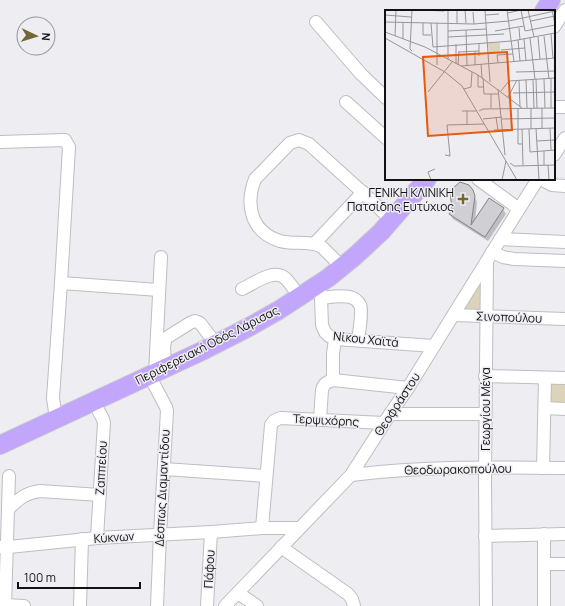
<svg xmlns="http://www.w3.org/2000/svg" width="565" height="606" viewBox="0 0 565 606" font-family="Manrope,sans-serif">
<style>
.green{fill:#dbd4bb}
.shadow{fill:#0003}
.building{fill:#d0cfd4;stroke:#848387}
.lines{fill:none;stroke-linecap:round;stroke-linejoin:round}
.minor-casing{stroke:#bebdc2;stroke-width:14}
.highway-casing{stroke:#cbcbcb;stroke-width:20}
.minor{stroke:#fff;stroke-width:12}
.highway{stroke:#c1a6fb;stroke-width:18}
.poi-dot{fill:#756734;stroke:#eeedf2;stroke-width:1.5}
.labels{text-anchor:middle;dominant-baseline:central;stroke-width:3;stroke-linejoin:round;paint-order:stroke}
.poi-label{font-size:12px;fill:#111112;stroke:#eeedf2;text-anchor:end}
.street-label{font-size:12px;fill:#111112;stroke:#eeedf2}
.inset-road{fill:none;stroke:#969598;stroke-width:1}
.view{fill:#e8590c;fill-opacity:0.15;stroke:#e8590c;stroke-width:2}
.inset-edge{fill:none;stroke:#111112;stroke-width:2}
</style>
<rect width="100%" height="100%" fill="#eeedf2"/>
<g class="green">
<path d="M 481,279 L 482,315 L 460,315 Z"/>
<path d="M 548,383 L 565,383 L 565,407 L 547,406 Z"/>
</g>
<path class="shadow" d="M 472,191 L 477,202 L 475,222 L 503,209 L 506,214 L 488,241 L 453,219 L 450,214 Z"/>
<path class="building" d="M 460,182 L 469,185 L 473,190 L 475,196 L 471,225 L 489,198 L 504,208 L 485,237 L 449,214 L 452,209 L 450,192 L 452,189 Z"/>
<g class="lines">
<g class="minor-casing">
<g id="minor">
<path d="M 316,22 L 361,74 L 386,98"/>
<path d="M 554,27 L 565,10"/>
<path d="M 346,102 L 386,138"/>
<path d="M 554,107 L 565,107"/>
<path d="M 0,142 L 65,140 L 69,147 L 61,283 L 53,398 L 56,419"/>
<path d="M 554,155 L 565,138"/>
<path d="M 478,179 L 519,209"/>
<path d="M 540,179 L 552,185 L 565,186"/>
<path d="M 500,239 L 565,242"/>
<path d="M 314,244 L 363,192"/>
<path d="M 492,252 L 503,257 L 514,259 L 565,261"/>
<path d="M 342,267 L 322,247 C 310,240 293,245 280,241 C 251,232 245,205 255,179 L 290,143 L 299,140 L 309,144 L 371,200 L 391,220"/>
<path d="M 61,283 L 159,290"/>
<path d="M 319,284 L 321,298 L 322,325 L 325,332 L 329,336 L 335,339 L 434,346"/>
<path d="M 242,289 C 253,284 275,267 286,279 C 291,284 295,291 300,297"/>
<path d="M 321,298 C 330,297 341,295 350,297 C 354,298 358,301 360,305 C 363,311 359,332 358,340"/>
<path d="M 454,315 L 565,319"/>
<path d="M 165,368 L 164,346 L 166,338 L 190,323 L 195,321 L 200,323 L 216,344"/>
<path d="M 155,373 L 161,257"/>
<path d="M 149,375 L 166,407 L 167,411 L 160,534 L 157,606"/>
<path d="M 485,376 L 565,378"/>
<path d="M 333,380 L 333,354 L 335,339"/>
<path d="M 93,401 L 103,419 L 104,423 L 97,538"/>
<path d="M 545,408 L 565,409"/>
<path d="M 390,414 L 485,414"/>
<path d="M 320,419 L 322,390 C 324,383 327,382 333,380 L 408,388"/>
<path d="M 543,468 L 545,378"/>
<path d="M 164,469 L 266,476"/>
<path d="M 351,475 C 422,466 494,467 565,468"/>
<path d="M 8,509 C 19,499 25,493 40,491 L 100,495"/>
<path d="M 262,528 L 271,425 C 273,421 276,419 281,418 L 384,423"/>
<path d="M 544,534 L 544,606"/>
<path d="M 485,536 L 564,534"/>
<path d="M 0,547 L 9,547 L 97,538 L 211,532 L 262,528 L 299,528"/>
<path d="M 281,547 L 348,594 L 352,599 L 354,606"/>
<path d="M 544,564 L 565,564"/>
<path d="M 238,593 L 257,606"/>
<path d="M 5,605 L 24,606"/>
<path d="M 5,606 L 9,476"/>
<path d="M 80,606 L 82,539"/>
<path d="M 207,606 L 211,532"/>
<path d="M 225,606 L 351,475 L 390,414 L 408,388 L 519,209 L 538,179"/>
<path d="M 486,606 L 485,475 L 487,261"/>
</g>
</g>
<g class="highway-casing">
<g id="highway">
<path d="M 544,11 L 551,0"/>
<path d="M 0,445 L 202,351 L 249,327 L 279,310 L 328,278 L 354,257 L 381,232 L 427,179"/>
</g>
</g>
<use href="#minor" class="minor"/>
<use href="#highway" class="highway"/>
</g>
<path class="poi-dot" d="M461 193h4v4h4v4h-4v4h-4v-4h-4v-4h4z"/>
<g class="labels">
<g class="poi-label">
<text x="454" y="192">ΓΕΝΙΚΗ ΚΛΙΝΙΚΗ<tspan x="454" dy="14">Πατσίδης Ευτύχιος</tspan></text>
</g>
<g class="street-label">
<text transform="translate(509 317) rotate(2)">Σινοπούλου</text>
<text transform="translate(366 339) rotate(6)">Νίκου Χαϊτά</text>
<text transform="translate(207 345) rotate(-27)">Περιφερειακή Οδός Λάρισας</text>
<text transform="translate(397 404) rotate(-57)">Θεοφράστου</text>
<text transform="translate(485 409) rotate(-90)">Γεωργίου Μέγα</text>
<text transform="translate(326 420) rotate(3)">Τερψιχόρης</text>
<text transform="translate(101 468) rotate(-87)">Ζαππείου</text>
<text transform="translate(458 469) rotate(-1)">Θεοδωρακοπούλου</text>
<text transform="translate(162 488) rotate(-87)">Δέσπως Διαμαντίδου</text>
<text transform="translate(114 537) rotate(-4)">Κύκνων</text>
<text transform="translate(209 569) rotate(-87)">Πάφου</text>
</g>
</g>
<g transform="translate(385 10)">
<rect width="170" height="170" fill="#eeedf2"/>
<path d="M 103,33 L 115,33 L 115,42 L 104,42 Z" fill="#dbd4bb"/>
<path class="inset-road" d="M 27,0 L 25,39 L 27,41M 37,0 L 59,1M 80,0 L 81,13M 100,0 L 105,72M 122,0 L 129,52M 136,0 L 140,21 L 170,15M 143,0 L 149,27M 167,0 L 170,14M 88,2 L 89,14M 123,3 L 136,0M 0,5 L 26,7M 101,5 L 114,4M 146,11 L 170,6M 0,12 L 89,14 L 124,11 L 170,1M 38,13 L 38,25 L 46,25M 46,13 L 48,37 L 127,31 L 170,23M 52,13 L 52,55M 72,14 L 72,0M 134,18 L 135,30M 81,20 L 82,56M 63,21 L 101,19M 110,21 L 139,16M 0,22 L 40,37 L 93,65 L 137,98M 166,24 L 168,48M 10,26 L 11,0M 159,26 L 164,69M 63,27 L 119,24M 153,27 L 155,49M 0,28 L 60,62 L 77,76 L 132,170M 145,28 L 150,69M 18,29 L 18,13M 139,29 L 141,51M 133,30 L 135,51M 94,33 L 94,46M 71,34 L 71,54M 116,40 L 140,38M 90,41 L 90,55M 73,42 L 94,41M 63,49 L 63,0M 113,53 L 112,45 L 128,44M 96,54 L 97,68M 73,55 L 74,42M 76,56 L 170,48M 131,62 L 170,61M 93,65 L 93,77 L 98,77M 98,68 L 99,84 L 114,84M 166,68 L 166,98M 151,69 L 152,98M 159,69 L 160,98M 134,70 L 135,97M 141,70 L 142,98M 148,70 L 149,98M 79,79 L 86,77 L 87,62M 113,79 L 120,145M 116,81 L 124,71 L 170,68M 43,82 L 67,52M 128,83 L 170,82M 106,84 L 106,98M 123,87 L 132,70M 133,98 L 133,134 L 137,134M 146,98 L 146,119M 77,101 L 91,101M 82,101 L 82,114M 94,101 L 98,99 L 170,98M 111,107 L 113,120M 98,109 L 117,107M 117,109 L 170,108M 151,118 L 154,170M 157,118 L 157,98M 165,118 L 166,140M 137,119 L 138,155M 144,119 L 145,142 L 170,140M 109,120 L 170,118M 152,131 L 170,130M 159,141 L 159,155M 60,145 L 65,146 L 62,115 L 99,114M 125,153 L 129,156 L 170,155M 163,155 L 164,170M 46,170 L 43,162 L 50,159M 117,170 L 121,151"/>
<path class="view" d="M 122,42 L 127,120 L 43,126 L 38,47 Z"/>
<rect width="170" height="170" class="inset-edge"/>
</g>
<g transform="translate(36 36) rotate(94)"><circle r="19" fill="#eeedf2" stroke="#969598"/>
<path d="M0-3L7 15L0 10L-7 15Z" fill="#756734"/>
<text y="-6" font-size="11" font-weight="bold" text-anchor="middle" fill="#111112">N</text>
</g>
<path d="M18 582v6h122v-6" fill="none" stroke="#111112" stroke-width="2"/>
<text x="24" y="582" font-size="12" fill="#111112" stroke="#eeedf2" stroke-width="3" paint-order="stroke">100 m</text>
</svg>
